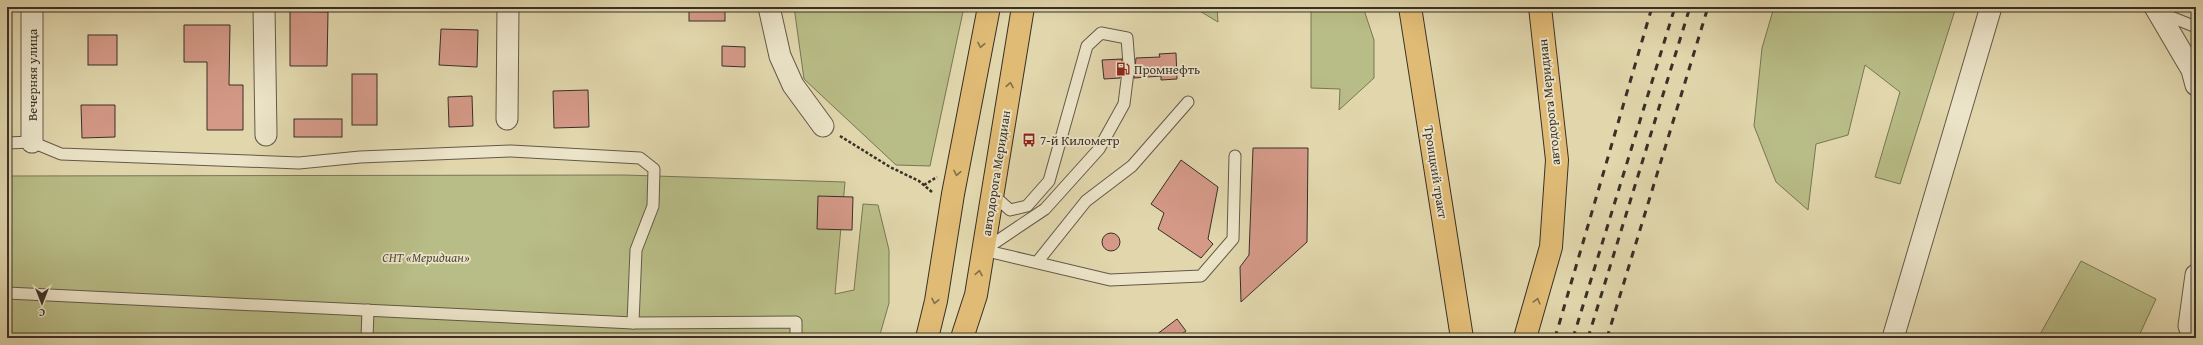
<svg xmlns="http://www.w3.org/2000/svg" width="2203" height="345" viewBox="0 0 2203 345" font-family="'Gentium Book Plus',serif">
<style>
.green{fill:#b8bc86;stroke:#787656}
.building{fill:#d49987;stroke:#393027}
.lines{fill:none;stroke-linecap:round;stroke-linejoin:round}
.service-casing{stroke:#635a48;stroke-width:13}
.minor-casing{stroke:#635a48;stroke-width:23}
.primary-casing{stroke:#393027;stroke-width:24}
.path{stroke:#393027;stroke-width:2.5;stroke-dasharray:3 2;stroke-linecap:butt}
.service{stroke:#ece4c9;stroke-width:11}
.minor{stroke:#ece4c9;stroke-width:21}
.primary{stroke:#e0bb76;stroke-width:22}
.rail{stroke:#393027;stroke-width:3;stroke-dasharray:7 7;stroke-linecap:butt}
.oneway{stroke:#846f4b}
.labels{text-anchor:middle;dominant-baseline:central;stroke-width:3.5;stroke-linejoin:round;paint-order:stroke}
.poi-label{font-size:13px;fill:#393027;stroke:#ece4c9;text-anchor:start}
.street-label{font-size:13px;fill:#393027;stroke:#ece4c9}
.park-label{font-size:13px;font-style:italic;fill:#524c3a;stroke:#ece4c9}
</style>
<rect width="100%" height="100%" fill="#e1d6ac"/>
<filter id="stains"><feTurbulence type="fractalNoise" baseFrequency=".005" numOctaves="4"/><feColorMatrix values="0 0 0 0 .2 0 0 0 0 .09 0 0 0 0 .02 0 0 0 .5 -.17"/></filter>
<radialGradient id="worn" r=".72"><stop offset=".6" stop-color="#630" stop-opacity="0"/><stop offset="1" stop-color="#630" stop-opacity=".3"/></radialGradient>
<g class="green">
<path d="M 794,7 L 964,7 L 930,166 L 896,165 L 804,79 Z"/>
<path d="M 1193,7 L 1217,7 L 1218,22 Z"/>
<path d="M 1311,7 L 1363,7 L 1374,40 L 1374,78 L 1339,110 L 1340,89 L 1311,88 Z"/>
<path d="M 1774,7 L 1956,7 L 1900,184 L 1875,177 L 1900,92 L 1865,65 L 1848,135 L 1816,144 L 1808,210 L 1776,182 L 1754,126 L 1762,48 Z"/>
<path d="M 624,175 L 845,182 L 835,294 L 854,290 L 863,204 L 878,205 L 889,250 L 889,303 L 879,338 L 7,338 L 7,176 Z"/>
<path d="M 2081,261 L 2156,299 L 2138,338 L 2038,338 Z"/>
</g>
<g class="building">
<rect x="689" y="7" width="36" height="14"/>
<path d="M 290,11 L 328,12 L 327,66 L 290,66 Z"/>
<path d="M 184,25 L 230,25 L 229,85 L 243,85 L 243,130 L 207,130 L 207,62 L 184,62 Z"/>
<path d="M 441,29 L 478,30 L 477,67 L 439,65 Z"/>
<rect x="88" y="35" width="29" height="30"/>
<path d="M 722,46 L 745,47 L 745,67 L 722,66 Z"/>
<path d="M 1176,53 L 1177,79 L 1161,80 L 1161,76 L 1134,78 L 1136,58 L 1160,57 L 1159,54 Z"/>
<path d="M 1122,59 L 1120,78 L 1104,79 L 1102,60 Z"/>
<rect x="352" y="74" width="25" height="51"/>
<path d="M 588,90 L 589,127 L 554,128 L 553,91 Z"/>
<path d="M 472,96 L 473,126 L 449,127 L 448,97 Z"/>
<path d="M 81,105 L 115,105 L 115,137 L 82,138 Z"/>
<rect x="294" y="119" width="48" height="18"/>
<path d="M 1253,148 L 1308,148 L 1307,242 L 1241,302 L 1240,267 L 1249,255 Z"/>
<path d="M 1181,160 L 1218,187 L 1208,239 L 1213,244 L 1201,258 L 1158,229 L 1164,213 L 1151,204 Z"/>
<path d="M 818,196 L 853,197 L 852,230 L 817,229 Z"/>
<circle cx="1111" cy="242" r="9"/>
<path d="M 1177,319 L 1186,331 L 1176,338 L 1152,338 Z"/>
</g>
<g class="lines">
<g class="service-casing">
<g id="service">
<path d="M 2161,13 L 2196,27"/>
<path d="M 7,143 L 32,142 L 61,154 L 299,163 L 360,157 L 511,151 L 640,158 L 654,169 L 653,206 L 636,250 L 633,323"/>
<path d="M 983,250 L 1110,280 L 1201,276 L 1233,239 L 1235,156"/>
<path d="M 984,250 L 1045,209 L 1099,149 L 1124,104 L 1129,64 L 1127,38 L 1101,33 L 1087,46 L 1049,181 L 1027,206 L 1010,210 L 992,194"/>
<path d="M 1038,261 L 1086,201 L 1132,166 L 1188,102"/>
<path d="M 7,293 L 633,323 L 796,322 L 796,338"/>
<path d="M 367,338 L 368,310"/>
</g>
</g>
<g class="minor-casing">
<g id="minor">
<path d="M 264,7 L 266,135"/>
<path d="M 769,7 L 780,56 L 793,85 L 823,126"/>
<path d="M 2155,7 L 2192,70 L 2196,85"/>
<path d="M 507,119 L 508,7"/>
<path d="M 32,142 L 32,7"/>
<path d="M 1893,338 L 1991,7"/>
<path d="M 2194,338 L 2189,326 L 2196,275"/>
</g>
</g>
<g class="primary-casing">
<g id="primary">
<path d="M 1410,7 L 1462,338"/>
<path d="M 927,338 L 936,301 L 953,194 L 989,7"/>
<path d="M 962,338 L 976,295 L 1023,7"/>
<path d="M 1525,338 L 1551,247 L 1557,160 L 1540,7"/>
</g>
</g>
<g class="path">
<path d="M 840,136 L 890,167 L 919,181 L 932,192"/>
<path d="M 924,185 L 937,177"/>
</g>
<use href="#service" class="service"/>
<use href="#minor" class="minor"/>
<use href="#primary" class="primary"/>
<g class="rail">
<path d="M 1555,338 L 1652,7"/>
<path d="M 1573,338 L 1675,7"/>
<path d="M 1588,338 L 1690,7"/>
<path d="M 1607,338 L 1708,7"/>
</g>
</g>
<defs><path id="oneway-chevron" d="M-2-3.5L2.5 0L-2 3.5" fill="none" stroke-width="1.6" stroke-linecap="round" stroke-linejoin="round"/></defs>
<g class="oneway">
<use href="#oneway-chevron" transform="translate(981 45) rotate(101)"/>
<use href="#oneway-chevron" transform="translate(1010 85) rotate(-80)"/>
<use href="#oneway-chevron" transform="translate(957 173) rotate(101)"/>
<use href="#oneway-chevron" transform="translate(979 273) rotate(-80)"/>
<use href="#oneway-chevron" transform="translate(935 301) rotate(102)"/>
<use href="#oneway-chevron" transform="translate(1537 301) rotate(-75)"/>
</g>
<defs>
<g id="fuel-bare" transform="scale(1.08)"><path d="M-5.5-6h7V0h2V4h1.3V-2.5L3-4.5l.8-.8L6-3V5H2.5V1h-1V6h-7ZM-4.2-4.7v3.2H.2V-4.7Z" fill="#8f2418" stroke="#ece4c9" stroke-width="2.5" paint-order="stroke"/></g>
<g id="bus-bare" transform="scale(1.08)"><path d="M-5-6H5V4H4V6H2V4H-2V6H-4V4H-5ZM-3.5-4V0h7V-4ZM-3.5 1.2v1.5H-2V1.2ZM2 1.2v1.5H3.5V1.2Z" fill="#8f2418" stroke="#ece4c9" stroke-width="2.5" paint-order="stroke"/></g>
</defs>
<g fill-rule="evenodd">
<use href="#fuel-bare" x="1123" y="69"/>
<use href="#bus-bare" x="1029" y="140"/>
</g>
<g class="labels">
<g class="poi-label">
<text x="1134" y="69">Промнефть</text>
<text x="1040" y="140">7-й Километр</text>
</g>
<g class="street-label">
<text transform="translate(32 75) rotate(-90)">Вечерняя улица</text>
<text transform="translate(1549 102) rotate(-96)">автодорога Меридиан</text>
<text transform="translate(1436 172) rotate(81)">Троицкий тракт</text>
<text transform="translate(996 173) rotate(-81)">автодорога Меридиан</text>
</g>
<g class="park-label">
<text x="426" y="257">СНТ «Меридиан»</text>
</g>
</g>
<rect width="2203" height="345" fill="none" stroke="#e1d6ac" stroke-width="24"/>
<rect x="8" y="8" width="2187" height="329" fill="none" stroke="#393027" stroke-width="2"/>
<rect x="12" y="12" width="2179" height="321" fill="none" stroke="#393027"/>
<g transform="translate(42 303) rotate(180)" stroke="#ece4c9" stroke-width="3" paint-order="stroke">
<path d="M0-3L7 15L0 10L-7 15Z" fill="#393027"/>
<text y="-6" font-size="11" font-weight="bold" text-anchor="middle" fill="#393027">С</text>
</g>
<rect width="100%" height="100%" filter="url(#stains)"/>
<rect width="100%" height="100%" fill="url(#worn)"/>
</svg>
